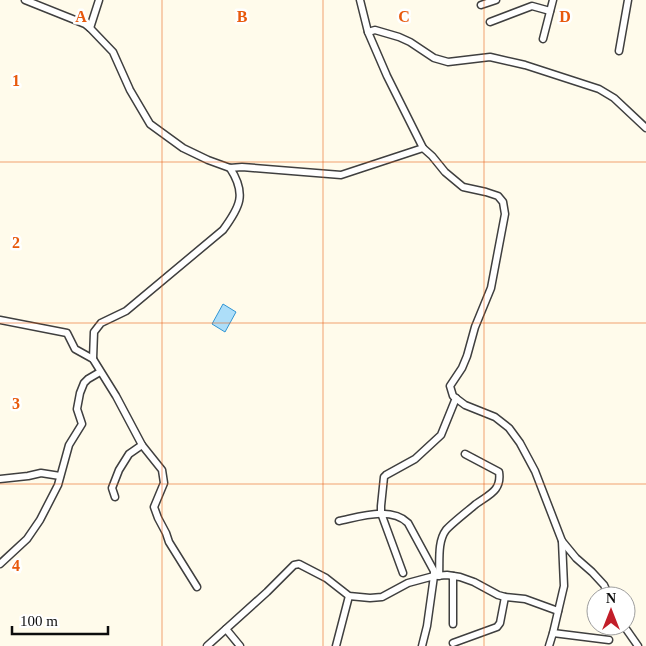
<svg xmlns="http://www.w3.org/2000/svg" width="646" height="646" viewBox="0 0 646 646" font-family="'Times New Roman',serif">
<style>
.water{fill:#addef9;stroke:#3195d3}
.lines{fill:none;stroke-linecap:round;stroke-linejoin:round}
.minor-casing{stroke:#3f3f3f;stroke-width:9}
.minor{stroke:#fff;stroke-width:6}
.grid{fill:none;stroke:#e8590c;stroke-width:1;stroke-opacity:0.55}
.grid-label{font-size:16px;text-anchor:middle;font-weight:bold;fill:#e8590c;stroke:#fff;stroke-width:5;stroke-linejoin:round;paint-order:stroke}
</style>
<rect width="100%" height="100%" fill="#fffbeb"/>
<path class="water" d="M 223,304 L 236,312 L 225,332 L 212,324 Z"/>
<g class="lines">
<g class="minor-casing">
<g id="minor">
<path d="M 25,0 L 85,24 L 90,28 L 113,52 L 130,90 L 150,124 L 183,148 L 208,160 L 230,168 L 242,167 L 341,175 L 423,148"/>
<path d="M 360,0 L 368,32 L 387,76 L 423,148 L 432,156 L 445,172 L 463,187 L 486,192 L 498,196 L 503,202 L 505,214 L 491,288 L 475,327 L 467,356 L 462,368 L 450,386 L 453,396 L 465,405 L 495,417 L 509,428 L 520,443 L 535,471 L 562,541 L 576,558 L 592,572 L 604,585 L 609,596"/>
<path d="M 481,5 L 496,0"/>
<path d="M 490,22 L 532,6 L 550,11"/>
<path d="M 90,28 L 99,0"/>
<path d="M 368,32 L 375,30 L 399,37 L 410,42 L 434,58 L 448,62 L 490,57 L 525,65 L 599,89 L 614,98 L 646,128"/>
<path d="M 543,39 L 553,0"/>
<path d="M 619,51 L 628,0"/>
<path d="M 0,320 L 67,333 L 75,349 L 93,359 L 116,396 L 142,445 L 162,470 L 164,483 L 154,507 L 158,518 L 166,533 L 169,542 L 197,587"/>
<path d="M 93,359 L 94,332 L 101,323 L 126,311 L 223,230 C 240,207 247,194 230,168"/>
<path d="M 0,479 L 28,476 L 41,473 L 60,476"/>
<path d="M 115,497 L 112,488 L 119,470 L 129,454 L 142,445"/>
<path d="M 339,521 C 359,517 391,506 408,523 L 434,571 L 434,576 L 447,575 L 460,577 L 474,582 L 498,595 L 505,597 L 525,599 L 558,611"/>
<path d="M 0,564 L 27,539 L 40,520 L 58,485 L 69,445 L 82,424 L 77,409 L 80,393 L 84,383 L 88,379 L 100,372"/>
<path d="M 403,573 L 381,513 L 381,506 L 384,477 L 386,475 L 415,459 L 441,435 L 456,398"/>
<path d="M 439,576 C 440,562 437,542 446,530 C 451,524 469,510 476,504 C 488,495 502,491 499,472 L 465,454"/>
<path d="M 453,576 L 453,624"/>
<path d="M 624,626 L 638,646"/>
<path d="M 226,629 L 240,646"/>
<path d="M 553,633 L 609,640"/>
<path d="M 453,643 L 497,627 L 500,623 L 505,597"/>
<path d="M 207,646 L 267,592 L 294,565 L 299,564 L 326,578 L 349,596 L 370,598 L 382,597 L 408,583 L 434,576 L 427,626 L 422,646"/>
<path d="M 336,646 L 349,596"/>
<path d="M 549,646 L 553,633 L 564,586 L 562,541"/>
</g>
</g>
<use href="#minor" class="minor"/>
</g>
<path class="grid" d="M 162,0 L 162,646M 323,0 L 323,646M 484,0 L 484,646M 0,162 L 646,162M 0,323 L 646,323M 0,484 L 646,484"/>
<g class="grid-label">
<text x="81" y="22">A</text>
<text x="242" y="22">B</text>
<text x="404" y="22">C</text>
<text x="565" y="22">D</text>
<text x="16" y="86">1</text>
<text x="16" y="248">2</text>
<text x="16" y="409">3</text>
<text x="16" y="571">4</text>
</g>
<g transform="translate(611 611)"><circle r="24" fill="#ffffff" stroke="#9e9e9e"/>
<path d="M0-4L9 19L0 12L-9 19Z" fill="#c21e29"/>
<text y="-8" font-size="14" font-weight="bold" text-anchor="middle" fill="#0c0c0c">N</text>
</g>
<path d="M12 626v8h96v-8" fill="none" stroke="#0c0c0c" stroke-width="2.5"/>
<text x="20" y="626" font-size="15" fill="#0c0c0c" stroke="#ffffff" stroke-width="4" paint-order="stroke">100 m</text>
</svg>
